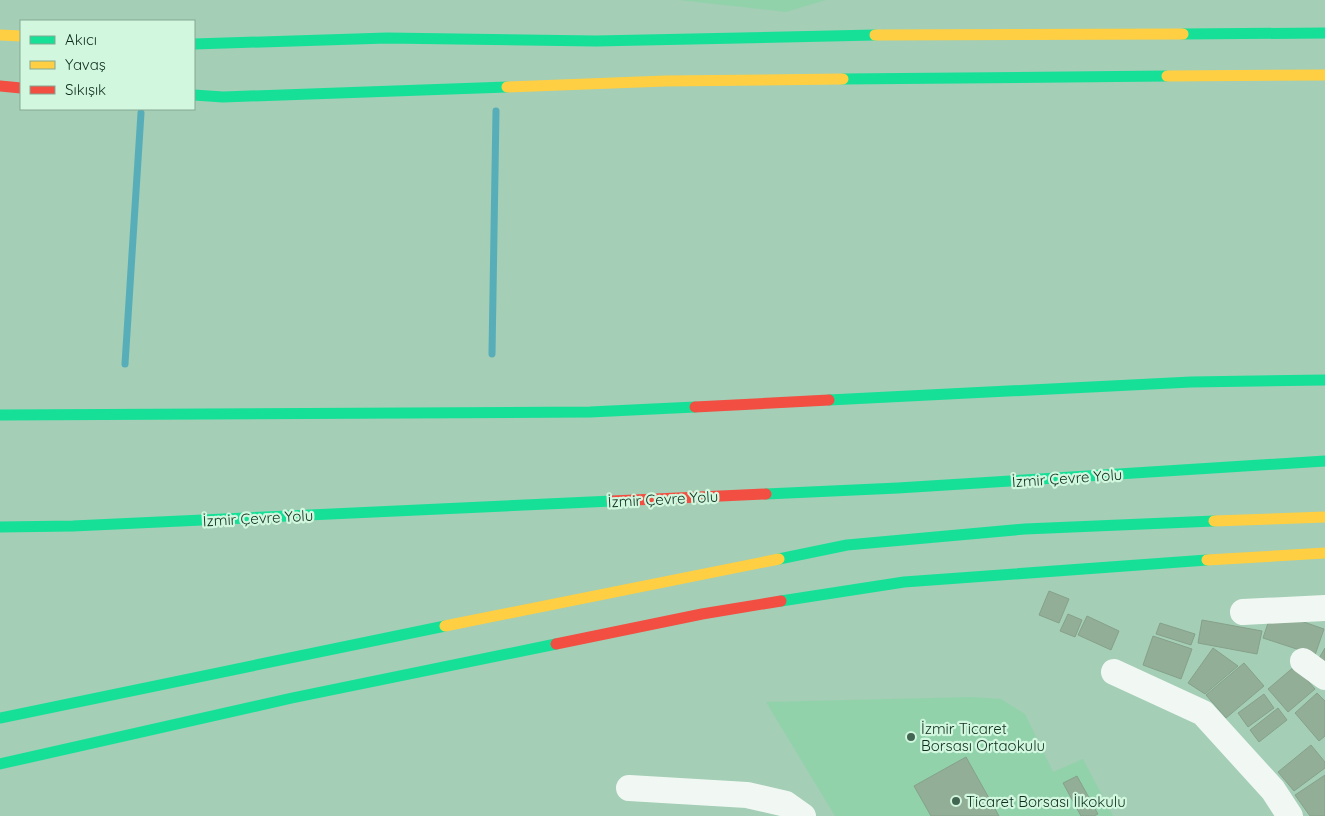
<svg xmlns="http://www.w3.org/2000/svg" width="1325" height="816" viewBox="0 0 1325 816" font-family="Quicksand,sans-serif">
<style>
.built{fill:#91d2ab}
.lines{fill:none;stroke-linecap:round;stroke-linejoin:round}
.stream{stroke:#57aeb8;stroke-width:7}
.building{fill:#92ae96;stroke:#86a18b}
.street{stroke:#f1f8f4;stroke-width:26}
.fast{stroke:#16e098;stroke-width:11}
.slow{stroke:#ffcf43;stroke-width:11}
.jam{stroke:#f24e42;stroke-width:11}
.poi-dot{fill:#426652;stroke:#d2f7df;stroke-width:2}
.labels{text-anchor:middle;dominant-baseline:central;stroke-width:4.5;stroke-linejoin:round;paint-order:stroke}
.street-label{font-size:15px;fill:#0e2e1d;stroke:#d2f7df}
.poi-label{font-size:15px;fill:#0e2e1d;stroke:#d2f7df;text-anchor:start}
</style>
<rect width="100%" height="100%" fill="#a4ceb5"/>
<g class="built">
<path d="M 679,0 L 826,0 L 786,12 Z"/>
<path d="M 971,697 L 1001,699 L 1025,714 L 1053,772 L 1083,759 L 1113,816 L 835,816 L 766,702 Z"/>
</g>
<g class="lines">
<g class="stream">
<path d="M 492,354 L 496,111"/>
<path d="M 125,364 L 141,113"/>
</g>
</g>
<g class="building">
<path d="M 1049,591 L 1069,599 L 1059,623 L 1039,615 Z"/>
<path d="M 1272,611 L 1324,629 L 1315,655 L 1263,638 Z"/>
<path d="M 1068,614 L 1082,620 L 1075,637 L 1060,631 Z"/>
<path d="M 1087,616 L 1119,631 L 1111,650 L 1078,635 Z"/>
<path d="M 1202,620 L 1262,631 L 1257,654 L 1198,643 Z"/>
<path d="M 1160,623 L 1195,634 L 1191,645 L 1156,634 Z"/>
<path d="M 1153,636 L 1192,649 L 1181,679 L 1143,665 Z"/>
<path d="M 1213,648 L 1238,666 L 1205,694 L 1188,683 Z"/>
<path d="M 1325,648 L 1325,664 L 1318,660 Z"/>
<path d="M 1244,663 L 1264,686 L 1226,718 L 1206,695 Z"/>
<path d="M 1295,666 L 1315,689 L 1288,712 L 1268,689 Z"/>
<path d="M 1317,693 L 1325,701 L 1325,736 L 1319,741 L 1295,713 Z"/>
<path d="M 1264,694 L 1274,708 L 1248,727 L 1238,713 Z"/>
<path d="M 1278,708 L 1287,720 L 1259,742 L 1250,730 Z"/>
<path d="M 1311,745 L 1325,762 L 1325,768 L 1294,791 L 1278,772 Z"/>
<path d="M 966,757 L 999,816 L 931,816 L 914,786 Z"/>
<path d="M 1325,775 L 1325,816 L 1310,816 L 1295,795 Z"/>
<path d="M 1077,776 L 1098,814 L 1094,816 L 1081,816 L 1063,783 Z"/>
</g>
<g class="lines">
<g class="street">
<path d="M 1243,612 L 1325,608"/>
<path d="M 1303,661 L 1325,677"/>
<path d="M 1114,672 L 1203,713 L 1273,790 L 1290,816"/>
<path d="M 629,788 L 747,795 L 786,804 L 803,816"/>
</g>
<g class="fast">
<path d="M 1183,34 L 1325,33"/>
<path d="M 194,44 L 387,38 L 596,41 L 875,35"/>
<path d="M 843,79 L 1167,76"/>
<path d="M 194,95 L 223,97 L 507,87"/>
<path d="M 829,400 L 1191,382 L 1325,380"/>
<path d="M 0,415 L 590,412 L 695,407"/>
<path d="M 766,494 L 898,488 L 1325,461"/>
<path d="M 0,527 L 73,526 L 612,501"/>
<path d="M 779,559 L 847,545 L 1025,529 L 1214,521"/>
<path d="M 781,601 L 904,582 L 1207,560"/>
<path d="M 0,718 L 445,626"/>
<path d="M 0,764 L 292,698 L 556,644"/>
</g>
<g class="slow">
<path d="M 0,35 L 21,36"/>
<path d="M 875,35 L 1183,34"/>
<path d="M 1167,76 L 1325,75"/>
<path d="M 507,87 L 665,81 L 843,79"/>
<path d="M 1214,521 L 1325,517"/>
<path d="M 1207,560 L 1325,553"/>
<path d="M 445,626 L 779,559"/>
</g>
<g class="jam">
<path d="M 0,86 L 21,88"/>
<path d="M 695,407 L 829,400"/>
<path d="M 612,501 L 766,494"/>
<path d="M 556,644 L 702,614 L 781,601"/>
</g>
</g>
<g class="poi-dot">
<circle cx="911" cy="737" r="5"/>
<circle cx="956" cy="801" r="5"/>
</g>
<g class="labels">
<g class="street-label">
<text transform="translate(1067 478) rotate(-4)">İzmir Çevre Yolu</text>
<text transform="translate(663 499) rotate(-3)">İzmir Çevre Yolu</text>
<text transform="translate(258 518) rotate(-3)">İzmir Çevre Yolu</text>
</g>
<g class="poi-label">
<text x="921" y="728">İzmir Ticaret<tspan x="921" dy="17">Borsası Ortaokulu</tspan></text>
<text x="966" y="801">Ticaret Borsası İlkokulu</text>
</g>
</g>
<rect x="20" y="20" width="175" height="90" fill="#d2f7df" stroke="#84a791"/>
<rect x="30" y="36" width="25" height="8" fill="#16e098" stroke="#84a791"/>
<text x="65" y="45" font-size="15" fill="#0e2e1d">Akıcı</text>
<rect x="30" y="61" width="25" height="8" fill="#ffcf43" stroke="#84a791"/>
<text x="65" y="70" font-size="15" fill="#0e2e1d">Yavaş</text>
<rect x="30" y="86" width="25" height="8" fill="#f24e42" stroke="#84a791"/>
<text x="65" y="95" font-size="15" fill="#0e2e1d">Sıkışık</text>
</svg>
